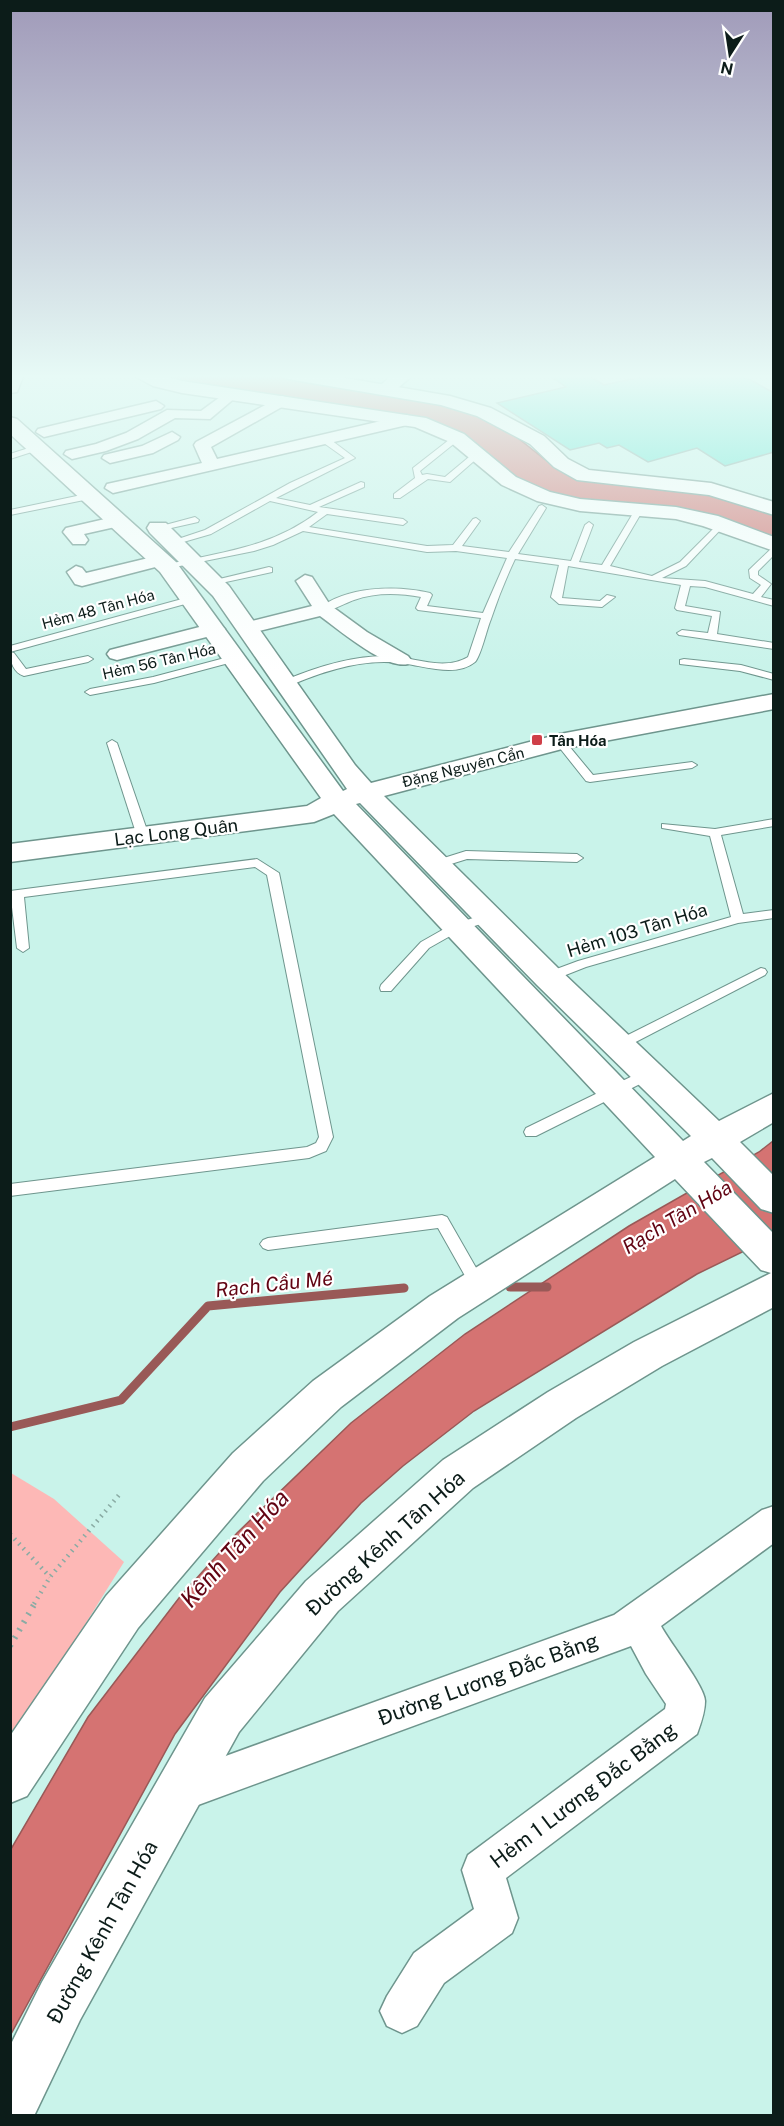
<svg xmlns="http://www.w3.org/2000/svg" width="784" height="2126" viewBox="0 0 784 2126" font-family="'Public Sans',sans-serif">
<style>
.green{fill:#fdb8b6}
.water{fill:#d57372;stroke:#995957;stroke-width:1.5}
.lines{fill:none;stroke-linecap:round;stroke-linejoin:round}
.stream{stroke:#995957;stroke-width:9}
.building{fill:#5be6d0;stroke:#81a9a1;stroke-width:1.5}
.lane-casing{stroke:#6e958d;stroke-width:2}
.street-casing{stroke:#6e958d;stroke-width:3}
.secondary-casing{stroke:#6e958d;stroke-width:3}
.primary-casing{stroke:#6e958d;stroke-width:3}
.path-far1{stroke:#8aaba4;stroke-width:4.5;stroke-dasharray:1.5 5;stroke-linecap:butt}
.path{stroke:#8aaba4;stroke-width:6;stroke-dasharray:2 7;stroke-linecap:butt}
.lane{fill:#fff;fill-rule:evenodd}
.street{fill:#fff;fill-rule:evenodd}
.secondary{fill:#fff;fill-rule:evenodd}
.primary{fill:#fff;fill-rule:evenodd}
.poi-dot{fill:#cf3f48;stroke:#fff;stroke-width:2}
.labels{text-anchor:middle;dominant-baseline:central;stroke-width:4.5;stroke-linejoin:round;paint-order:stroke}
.far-street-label{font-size:15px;fill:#0c1c19;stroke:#fff}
.far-poi-label{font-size:15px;font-weight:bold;fill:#0c1c19;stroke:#fff;text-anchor:start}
.street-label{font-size:18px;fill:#0c1c19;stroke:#fff}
.water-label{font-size:20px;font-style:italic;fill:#610312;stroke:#fff}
.near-street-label{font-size:21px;fill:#0c1c19;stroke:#fff}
.near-water-label{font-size:24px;font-style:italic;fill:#610312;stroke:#fff}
</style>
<rect width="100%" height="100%" fill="#c9f3ea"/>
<path class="green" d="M 11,1473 L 54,1499 L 124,1562 L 11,1743 Z"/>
<g class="water">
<path d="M 149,374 L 276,374 L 429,400 L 461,408 L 504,427 L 557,469 L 687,487 L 773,513 L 773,540 L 703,514 L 560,497 L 519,481 L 465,436 Z"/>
<path d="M 773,1141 L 773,1237 L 697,1274 L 474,1411 L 403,1466 L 361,1503 L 280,1592 L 175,1734 L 11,2034 L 11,1849 L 88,1717 L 179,1598 L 237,1533 L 351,1423 L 465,1334 L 629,1226 L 759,1152 Z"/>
</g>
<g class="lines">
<g class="stream">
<path d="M 510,1287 L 547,1287"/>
<path d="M 10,1427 L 121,1400 L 208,1306 L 404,1288"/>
</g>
</g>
<path class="building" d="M 547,374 L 586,374 L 604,385 L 655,374 L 740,374 L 774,393 L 774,452 L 725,466 L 697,448 L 648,462 L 619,445 L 607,448 L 599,443 L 570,450 L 497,403 L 566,387 Z"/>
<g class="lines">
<g class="lane-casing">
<g id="lane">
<path d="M 454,436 L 461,438 L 420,471 L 422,475 L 427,474 L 445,477 L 475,452 L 482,454 L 450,482 L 428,479 L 400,498 L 394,498 L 394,494 L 415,478 L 413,468 Z"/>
<path d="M 321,437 L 327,437 L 355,458 L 276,498 L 310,505 L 361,482 L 364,483 L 364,487 L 319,507 L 403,519 L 407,522 L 403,525 L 327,514 L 309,527 L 427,546 L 453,545 L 473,519 L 476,518 L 480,521 L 462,546 L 509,552 L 539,506 L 542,505 L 546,508 L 518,554 L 571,561 L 585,525 L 589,522 L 593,525 L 579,562 L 602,565 L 635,510 L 639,507 L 643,510 L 610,566 L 652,576 L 680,562 L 720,522 L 724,525 L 723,527 L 686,566 L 662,578 L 705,581 L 753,594 L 761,585 L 750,578 L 749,570 L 774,546 L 774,555 L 758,571 L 758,575 L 771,584 L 761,597 L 774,600 L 774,606 L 705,587 L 690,586 L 685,606 L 720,612 L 717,634 L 774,643 L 774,649 L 679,635 L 677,633 L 682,630 L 708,633 L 712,616 L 677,610 L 675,608 L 681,585 L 568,566 L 562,598 L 600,601 L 607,595 L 615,597 L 602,607 L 559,604 L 551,597 L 559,565 L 515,559 C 506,578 498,598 491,619 C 487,628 481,656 475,662 C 457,677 427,667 407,664 C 367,657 327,670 291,685 L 283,685 L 283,681 C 316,667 351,656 386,656 C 413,656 442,672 468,657 L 481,618 L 418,610 L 416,608 L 421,597 C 399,593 376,592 354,600 C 344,603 327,615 318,609 C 346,586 397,585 430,593 L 432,595 L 427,606 L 483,613 L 507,558 L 456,551 L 427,552 L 303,531 L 273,545 L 254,551 L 165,569 L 165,565 C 221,552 271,548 318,512 L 270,501 L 211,534 L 173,545 L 169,542 L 205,530 L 290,483 L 345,458 L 321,441 Z"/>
<path d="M 38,445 L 41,445 L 41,449 L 10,459 L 10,454 Z"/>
<path d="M 91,493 L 94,494 L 94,498 L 10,515 L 10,510 Z"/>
<path d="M 195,517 L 199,520 L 198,522 L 158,531 L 154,528 Z"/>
<path d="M 269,567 L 272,568 L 272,572 L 212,585 L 207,582 Z"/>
<path d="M 193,596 L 198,599 L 196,601 L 10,652 L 10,646 Z"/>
<path d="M 10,652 L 14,653 L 26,669 L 88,656 L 93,659 L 88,662 L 24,676 C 14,673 10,662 10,652 Z"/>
<path d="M 236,655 L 241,658 L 240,660 L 154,683 L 90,695 L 85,692 L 90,689 L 153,677 Z"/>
<path d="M 684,659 L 741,665 L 774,674 L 774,680 L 740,671 L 680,664 L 680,660 Z"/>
<path d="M 560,739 L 564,740 L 593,775 L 692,762 L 697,765 L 692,768 L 590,782 L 586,781 L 555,742 Z"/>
<path d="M 112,740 L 117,743 L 149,836 L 147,839 L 139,839 L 137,836 L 107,743 Z"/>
<path d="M 774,819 L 774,826 L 721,835 L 743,914 L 774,910 L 774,918 L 738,923 L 586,967 L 553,980 L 543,980 L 542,977 L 543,974 L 578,961 L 731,917 L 710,836 L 662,828 L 662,824 L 715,829 Z"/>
<path d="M 466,851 L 577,854 L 583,858 L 577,862 L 467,859 L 435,869 L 429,865 L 431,862 Z"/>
<path d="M 257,859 L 279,873 L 333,1137 L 326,1151 L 309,1158 L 10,1196 L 10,1184 L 307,1147 L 316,1143 L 319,1137 L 267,875 L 255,867 L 24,897 L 29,948 L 23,952 L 17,948 L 10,891 Z"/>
<path d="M 489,913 L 495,917 L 493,920 L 459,931 L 429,948 L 391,991 L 381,991 L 380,988 L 381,985 L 421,942 L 451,925 Z"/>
<path d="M 761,968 L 765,969 L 767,972 L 765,975 L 626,1047 L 616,1047 L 614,1044 L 616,1041 Z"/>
<path d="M 649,1068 L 654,1069 L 656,1073 L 654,1077 L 536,1136 L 526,1136 L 524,1132 L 526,1128 Z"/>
<path d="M 442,1215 L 447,1217 L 483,1280 L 486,1285 L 483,1290 L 478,1291 L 473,1290 L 438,1228 L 268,1250 L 263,1248 L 260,1244 L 263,1240 L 268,1238 Z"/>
</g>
</g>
<g class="street-casing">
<g id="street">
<path d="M 231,389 L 236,391 L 239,394 L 236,397 L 210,419 L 175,418 L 138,439 L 106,451 L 72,459 L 64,454 L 66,451 L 96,444 L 126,433 L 167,410 L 201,411 Z"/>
<path d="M 282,396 L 287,398 L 290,401 L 287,404 L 211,447 L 217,459 L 407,415 L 415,420 L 407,425 L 113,493 L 105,488 L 107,484 L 202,463 L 194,445 L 196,442 Z"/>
<path d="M 156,401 L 164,406 L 161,409 L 44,437 L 36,432 L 38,429 Z"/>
<path d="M 172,432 L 180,437 L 178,440 L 153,453 L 110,463 L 102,458 L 104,455 L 142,446 Z"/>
<path d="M 118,516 L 127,521 L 124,525 L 84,534 L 88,540 L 85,544 L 73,544 L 63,532 L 66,528 Z"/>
<path d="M 161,555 L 170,560 L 167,564 L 82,586 L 75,584 L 67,572 L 76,566 L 82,568 L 86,573 Z"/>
<path d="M 305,575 L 312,577 L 330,605 L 367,632 L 408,656 L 411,660 L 408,664 C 386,670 338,629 320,616 L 247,634 L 240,632 L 237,628 L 240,624 L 312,606 L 296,581 Z"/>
<path d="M 215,623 L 225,629 L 222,633 L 117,660 L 110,658 L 107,654 L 110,650 Z"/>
<path d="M 774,1506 L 774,1543 L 661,1626 C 670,1643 705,1687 705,1701 C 705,1712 701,1723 697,1734 L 506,1878 L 518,1918 L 512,1933 L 444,1983 L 417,2026 L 402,2033 L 387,2026 L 380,2011 L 387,1996 L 414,1953 L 474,1909 L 462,1870 L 468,1855 L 665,1709 L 666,1704 L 646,1674 L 631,1646 L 179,1812 L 165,1806 L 159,1792 L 165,1778 L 614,1615 L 762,1510 Z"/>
</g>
</g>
<g class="secondary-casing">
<g id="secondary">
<path d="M 10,374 L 24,374 L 17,392 L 10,393 Z"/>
<path d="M 131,374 L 156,374 L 182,381 L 426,418 L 464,434 L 516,477 L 550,492 L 580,499 L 676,507 L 718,516 L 774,537 L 774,551 L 703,526 L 676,519 L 580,511 L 537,501 L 502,485 L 450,442 L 415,427 L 182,393 L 153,386 Z"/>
<path d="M 279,374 L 322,374 L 450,396 L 491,408 L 544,436 L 568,459 L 589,470 L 711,483 L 774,502 L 774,515 L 709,495 L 577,480 L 554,467 L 530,444 L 477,416 L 441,405 L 288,379 Z"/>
<path d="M 10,417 L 17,419 L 176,562 L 343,791 L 347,789 L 213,596 L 150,533 L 147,528 L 150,523 L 166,523 L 229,586 L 355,765 L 371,783 L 560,734 L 774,694 L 774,709 L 562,749 L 384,796 L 559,969 L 719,1121 L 774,1093 L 774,1122 L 740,1142 L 774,1176 L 774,1213 L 761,1209 L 712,1158 L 704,1162 L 774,1234 L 774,1307 L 662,1366 L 576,1418 L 473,1488 L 338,1611 L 239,1732 L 80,2020 L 34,2116 L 10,2116 L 10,2046 L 42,1982 L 205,1698 L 306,1581 L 443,1460 L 548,1392 L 634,1342 L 771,1273 L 761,1270 L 675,1179 L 458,1318 L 341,1407 L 263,1481 L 138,1628 L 27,1796 L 10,1803 L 10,1736 L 106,1596 L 233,1453 L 313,1381 L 430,1296 L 655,1157 L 334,814 L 314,822 L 10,862 L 10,844 L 307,806 L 321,798 L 160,572 L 10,434 ZM 360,803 L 537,985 L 691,1136 L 683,1141 L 356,804 Z"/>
</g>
</g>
<g class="primary-casing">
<path id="primary" d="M 393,374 L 414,374 L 391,394 L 377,394 L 375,390 Z"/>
</g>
<g class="path-far1">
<path d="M 10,1534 L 50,1577"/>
<path d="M 34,1604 L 50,1577 L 119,1495"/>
</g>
<path class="path" d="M 10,1646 L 35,1603"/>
<use href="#lane" class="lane"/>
<use href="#street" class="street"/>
<use href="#secondary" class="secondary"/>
<use href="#primary" class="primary"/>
</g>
<linearGradient id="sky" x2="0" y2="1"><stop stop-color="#a09ab9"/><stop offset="0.56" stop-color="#e7faf6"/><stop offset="1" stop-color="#e7faf6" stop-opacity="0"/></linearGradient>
<rect width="784" height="672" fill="url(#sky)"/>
<rect class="poi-dot" x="531" y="734" width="12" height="12" rx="3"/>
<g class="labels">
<g class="far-street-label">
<text transform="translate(98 609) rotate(-15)">Hẻm 48 Tân Hóa</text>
<text transform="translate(159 661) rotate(-13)">Hẻm 56 Tân Hóa</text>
<text transform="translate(463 767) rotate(-14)">Đặng Nguyên Cẩn</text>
</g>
<g class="far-poi-label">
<text x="549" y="740">Tân Hóa</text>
</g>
<g class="street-label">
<text transform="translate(176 832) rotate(-7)">Lạc Long Quân</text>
<text transform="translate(637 930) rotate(-17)">Hẻm 103 Tân Hóa</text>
</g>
<g class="water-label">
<text transform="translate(677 1217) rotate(-31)">Rạch Tân Hóa</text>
<text transform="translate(274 1284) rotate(-6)">Rạch Cầu Mé</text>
</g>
<g class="near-street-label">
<text transform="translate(385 1543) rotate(-42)">Đường Kênh Tân Hóa</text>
<text transform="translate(488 1679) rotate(-20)">Đường Lương Đắc Bằng</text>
<text transform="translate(583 1795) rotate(-37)">Hẻm 1 Lương Đắc Bằng</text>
<text transform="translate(102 1932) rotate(-61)">Đường Kênh Tân Hóa</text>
</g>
<g class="near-water-label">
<text transform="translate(234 1548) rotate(-48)">Kênh Tân Hóa</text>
</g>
</g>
<rect width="784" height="2126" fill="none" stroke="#0c1c19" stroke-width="24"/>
<g transform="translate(730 54) rotate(192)" stroke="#ffffff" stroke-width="4.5" paint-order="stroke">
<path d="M0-4.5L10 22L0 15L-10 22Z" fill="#0c1c19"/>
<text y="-9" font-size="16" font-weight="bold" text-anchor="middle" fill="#0c1c19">N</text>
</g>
</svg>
